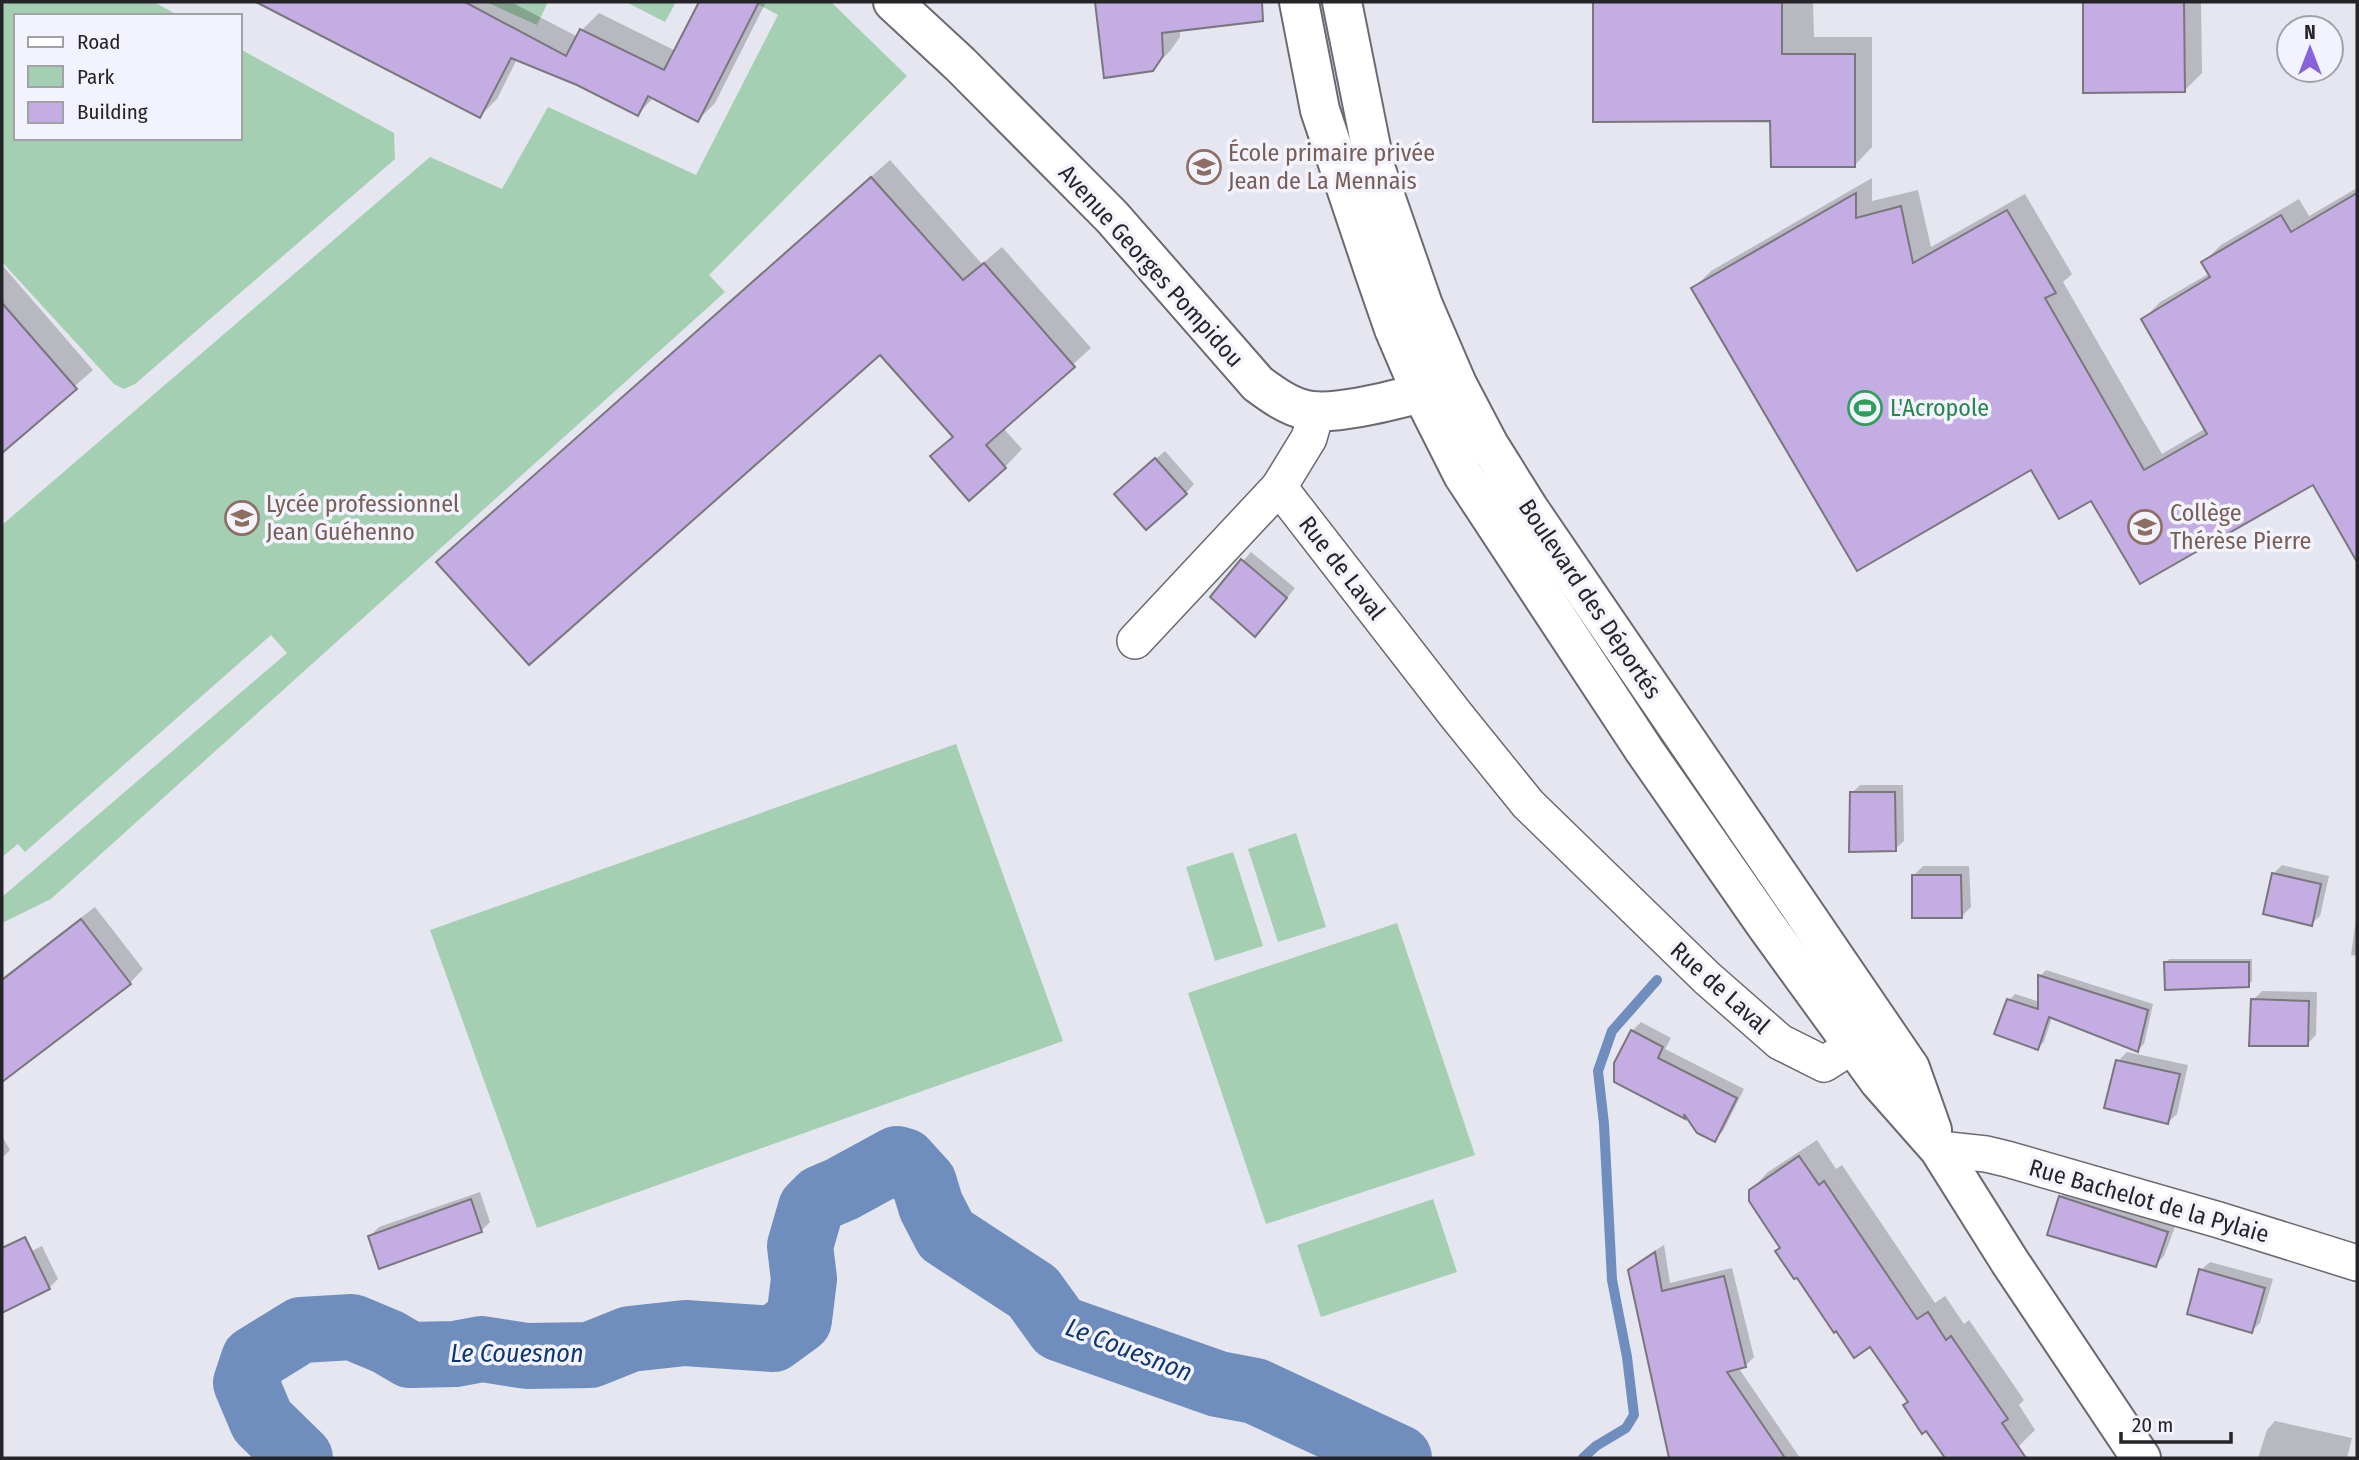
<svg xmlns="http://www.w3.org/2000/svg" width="2359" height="1460" viewBox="0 0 2359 1460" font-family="'Fira Sans Condensed',sans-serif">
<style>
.green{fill:#a4cfb2}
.shadow{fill:#0003}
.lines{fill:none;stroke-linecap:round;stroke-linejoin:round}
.stream{stroke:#6f8ebe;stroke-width:10}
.river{stroke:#6f8ebe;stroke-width:66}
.building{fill:#c4ade3;stroke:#79767e;stroke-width:2}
.street-casing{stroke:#6a6a72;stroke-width:38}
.secondary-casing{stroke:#6a6a72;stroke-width:42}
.street{stroke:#fff;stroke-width:35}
.secondary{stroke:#fff;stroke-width:38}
.labels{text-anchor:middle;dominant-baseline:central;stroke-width:7;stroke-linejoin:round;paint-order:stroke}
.education-label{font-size:24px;fill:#785e54;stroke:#f3f3fd;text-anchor:start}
.street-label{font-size:24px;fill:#252529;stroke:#f3f3fd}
.leisure-label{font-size:24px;fill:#27864d;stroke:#f3f3fd;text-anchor:start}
.water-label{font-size:26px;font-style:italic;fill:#0e3670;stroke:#f3f3fd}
</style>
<rect width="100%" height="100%" fill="#e6e6f0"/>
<g class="green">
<path d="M 2,2 L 154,2 L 179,16 L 16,16 L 16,138 L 240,138 L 240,49 L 394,133 L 395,159 L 135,384 L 124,389 L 114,384 L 2,262 Z"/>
<path d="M 486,2 L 548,2 L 537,25 Z"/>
<path d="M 626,2 L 676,2 L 665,22 Z"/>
<path d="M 754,2 L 831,2 L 907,76 L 709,275 L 725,292 L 51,899 L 2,923 L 2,897 L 287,653 L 271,635 L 25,852 L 18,844 L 2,857 L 2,525 L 430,157 L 502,189 L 548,107 L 696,175 L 778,15 Z"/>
<path d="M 956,744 L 1063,1041 L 537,1228 L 430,930 Z"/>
<path d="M 1296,833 L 1326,927 L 1278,942 L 1248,849 Z"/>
<path d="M 1233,852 L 1263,946 L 1215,961 L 1186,867 Z"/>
<path d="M 1397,923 L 1475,1155 L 1266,1224 L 1188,993 Z"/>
<path d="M 1433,1199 L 1457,1272 L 1321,1317 L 1297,1245 Z"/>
</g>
<g class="shadow">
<path d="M 260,2 L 511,2 L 578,37 L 582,30 L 599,13 L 676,51 L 701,2 L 766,2 L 715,103 L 698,120 L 654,97 L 638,114 L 578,83 L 517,59 L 497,99 L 480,116 Z"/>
<path d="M 1096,2 L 1255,2 L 1255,5 L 1180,29 L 1180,37 L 1170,51 L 1152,69 L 1105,76 Z"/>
<path d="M 1594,2 L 1813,2 L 1814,37 L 1872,37 L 1872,147 L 1855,165 L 1772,119 L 1595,120 Z"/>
<path d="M 2084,2 L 2201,2 L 2202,73 L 2184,91 L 2085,91 Z"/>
<path d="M 890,160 L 982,264 L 1002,247 L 1091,348 L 1003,428 L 1022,449 L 1005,467 L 932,456 L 954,435 L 880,352 L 438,562 Z"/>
<path d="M 1872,178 L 1872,201 L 1918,190 L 1931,247 L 2025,194 L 2072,274 L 2063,282 L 2162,454 L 2206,428 L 2143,320 L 2160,302 L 2210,273 L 2204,262 L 2221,245 L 2299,199 L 2309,216 L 2357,188 L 2357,558 L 2314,483 L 2091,499 L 1693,289 L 1711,271 Z"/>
<path d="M 2,265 L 93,370 L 2,451 Z"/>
<path d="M 1165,451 L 1194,484 L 1186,493 L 1125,485 Z"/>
<path d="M 1251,552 L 1295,588 L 1264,626 L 1212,597 Z"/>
<path d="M 1860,785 L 1903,785 L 1904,841 L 1895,849 L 1852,793 Z"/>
<path d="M 2282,865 L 2329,876 L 2320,916 L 2311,924 L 2273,874 Z"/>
<path d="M 1923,866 L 1969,866 L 1971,907 L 1962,916 L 1914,875 Z"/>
<path d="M 95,907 L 143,969 L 130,983 L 2,1080 L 2,978 Z"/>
<path d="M 2357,912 L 2357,956 L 2351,955 Z"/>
<path d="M 2169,959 L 2252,959 L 2252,981 L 2248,985 L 2166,963 Z"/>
<path d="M 2046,970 L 2153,1004 L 2144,1044 L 2138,1050 L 2052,1017 L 2044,1042 L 2037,1048 L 2009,1000 L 2015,994 L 2040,1002 L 2040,976 Z"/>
<path d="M 2262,991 L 2317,992 L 2316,1035 L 2307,1044 L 2253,1000 Z"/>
<path d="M 1641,1022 L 1671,1038 L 1665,1049 L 1744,1089 L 1723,1131 L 1714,1140 L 1687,1115 L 1685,1117 L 1615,1081 L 1632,1031 Z"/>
<path d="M 2127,1052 L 2188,1065 L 2177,1114 L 2168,1122 L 2118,1061 Z"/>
<path d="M 2,1136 L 10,1150 L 2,1158 Z"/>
<path d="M 1817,1140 L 1836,1169 L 1842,1165 L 1935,1303 L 1945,1296 L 1964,1324 L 1969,1320 L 2024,1400 L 2019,1405 L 2035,1430 L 2018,1447 L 2001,1458 L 1947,1458 L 1871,1345 L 1782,1247 L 1751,1190 L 1768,1172 Z"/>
<path d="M 2070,1188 L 2176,1224 L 2164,1256 L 2155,1265 L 2049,1234 L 2061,1197 Z"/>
<path d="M 480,1192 L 490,1222 L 481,1231 L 370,1236 L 379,1227 Z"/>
<path d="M 1664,1245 L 1670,1283 L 1732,1268 L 1754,1357 L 1745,1366 L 1738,1367 L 1800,1458 L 1672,1458 L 1669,1453 L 1630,1270 L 1639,1261 Z"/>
<path d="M 42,1246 L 58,1279 L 49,1288 L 8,1308 L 2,1294 L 2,1266 Z"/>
<path d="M 2210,1262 L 2273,1279 L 2260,1323 L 2251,1331 L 2201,1270 Z"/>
<path d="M 2275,1421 L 2352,1438 L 2347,1458 L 2258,1458 L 2267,1430 Z"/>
</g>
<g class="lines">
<path class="stream" d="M 1583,1458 L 1596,1446 L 1626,1428 L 1634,1415 L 1627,1357 L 1612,1280 L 1604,1124 L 1598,1071 L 1612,1031 L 1657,980"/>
<path class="river" d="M 300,1458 L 262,1421 L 246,1383 L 254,1359 L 301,1330 L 352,1327 L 388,1342 L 410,1355 L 455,1354 L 482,1349 L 527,1356 L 590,1355 L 630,1339 L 685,1333 L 773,1339 L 799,1320 L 804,1279 L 800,1246 L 811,1208 L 821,1198 L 842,1189 L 897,1159 L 904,1161 L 924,1183 L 931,1206 L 946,1235 L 1033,1292 L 1059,1328 L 1218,1384 L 1255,1391 L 1399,1458"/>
</g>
<g class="building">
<path d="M 256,2 L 465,2 L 566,56 L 580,29 L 664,70 L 699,2 L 759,2 L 698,122 L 648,96 L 638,116 L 577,85 L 511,58 L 480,118 Z"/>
<path d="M 1095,2 L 1262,2 L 1263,21 L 1162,33 L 1163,56 L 1153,71 L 1104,78 Z"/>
<path d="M 1593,2 L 1782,2 L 1782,54 L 1855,54 L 1855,167 L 1771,167 L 1770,121 L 1593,122 Z"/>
<path d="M 2083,2 L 2184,2 L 2185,92 L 2083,93 Z"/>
<path d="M 871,177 L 963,280 L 984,263 L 1075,367 L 986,445 L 1006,468 L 969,501 L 930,456 L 953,437 L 880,355 L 529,665 L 436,562 Z"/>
<path d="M 1856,193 L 1856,218 L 1901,206 L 1913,263 L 2007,210 L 2056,293 L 2045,298 L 2144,470 L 2207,434 L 2141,319 L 2210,277 L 2201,262 L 2281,215 L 2291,232 L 2357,193 L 2357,562 L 2313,485 L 2140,584 L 2091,501 L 2059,519 L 2031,470 L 1857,571 L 1691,288 Z"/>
<path d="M 2,303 L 77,389 L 2,453 Z"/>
<path d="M 1155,458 L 1187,494 L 1146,530 L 1114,494 Z"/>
<path d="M 1241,559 L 1287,598 L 1255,637 L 1210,597 Z"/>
<path d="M 1850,792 L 1895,792 L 1896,851 L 1849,852 Z"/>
<path d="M 2272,873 L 2321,884 L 2312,926 L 2263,914 Z"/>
<path d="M 1912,875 L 1961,875 L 1962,918 L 1912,918 Z"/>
<path d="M 81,919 L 131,984 L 2,1082 L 2,980 Z"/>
<path d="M 2164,962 L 2249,962 L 2249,987 L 2165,990 Z"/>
<path d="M 2038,975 L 2148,1010 L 2138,1052 L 2049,1017 L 2038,1050 L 1994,1034 L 2007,999 L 2038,1009 Z"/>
<path d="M 2251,999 L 2309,1001 L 2308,1046 L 2249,1046 Z"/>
<path d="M 1631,1030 L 1663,1047 L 1658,1058 L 1737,1098 L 1715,1142 L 1697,1133 L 1684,1114 L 1685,1119 L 1614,1082 L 1614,1063 Z"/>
<path d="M 2116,1060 L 2180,1074 L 2168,1124 L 2104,1108 Z"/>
<path d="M 1799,1156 L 1819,1185 L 1824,1181 L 1917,1319 L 1928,1312 L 1946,1340 L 1951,1336 L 2008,1419 L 2002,1423 L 2026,1458 L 1945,1458 L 1926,1431 L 1922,1434 L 1903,1405 L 1908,1402 L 1870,1347 L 1854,1358 L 1836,1331 L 1834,1333 L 1797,1278 L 1794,1279 L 1775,1251 L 1780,1248 L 1749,1201 L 1749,1190 Z"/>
<path d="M 2059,1196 L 2168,1232 L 2156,1267 L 2047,1235 Z"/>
<path d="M 471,1199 L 482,1232 L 379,1269 L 368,1236 Z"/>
<path d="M 25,1237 L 50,1289 L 2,1313 L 2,1248 Z"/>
<path d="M 1655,1252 L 1662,1291 L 1724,1276 L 1746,1367 L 1727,1372 L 1785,1458 L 1669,1458 L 1628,1270 Z"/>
<path d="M 2199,1269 L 2265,1288 L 2252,1333 L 2187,1314 Z"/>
</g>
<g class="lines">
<g class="street-casing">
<g id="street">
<path d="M 1279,487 L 1456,715 L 1528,804 L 1707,978 L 1780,1042 L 1824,1064 L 1854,1045"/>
<path d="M 1135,641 L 1279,487 L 1309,438 L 1317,410"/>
<path d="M 1939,1149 L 1986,1154 L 2007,1159 L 2219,1220 L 2357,1263"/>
</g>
</g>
<g class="secondary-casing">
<g id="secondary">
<path d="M 893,2 L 960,64 L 1112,217 L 1258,384 C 1273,395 1288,406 1306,410 C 1340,417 1410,395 1446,387"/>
<path d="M 1299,2 L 1320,110 L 1375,274 L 1394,329 L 1421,392 L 1463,475 L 1644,750 L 1765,924 L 1879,1081 L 1939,1149 L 2010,1262 L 2141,1458"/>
<path d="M 1342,2 L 1375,167 L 1423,305 L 1457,384 L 1489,445 L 1529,509 L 1910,1068 L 1932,1130"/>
</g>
</g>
<use href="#street" class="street"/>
<use href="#secondary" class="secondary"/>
</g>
<defs>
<g id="school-ring" transform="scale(1.75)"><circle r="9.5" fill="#f3f3fd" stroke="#8d6e63" stroke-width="1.5"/><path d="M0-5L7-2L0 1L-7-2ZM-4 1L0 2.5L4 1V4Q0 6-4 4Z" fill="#8d6e63"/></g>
<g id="stadium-ring" transform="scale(1.75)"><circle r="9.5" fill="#f3f3fd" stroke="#2e9e5b" stroke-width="1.5"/><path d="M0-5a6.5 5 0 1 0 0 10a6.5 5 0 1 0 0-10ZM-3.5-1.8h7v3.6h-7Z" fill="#2e9e5b"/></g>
</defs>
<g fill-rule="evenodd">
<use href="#school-ring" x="1204" y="167"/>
<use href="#stadium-ring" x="1865" y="408"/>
<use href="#school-ring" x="242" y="518"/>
<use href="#school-ring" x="2145" y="527"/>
</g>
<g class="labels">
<g class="education-label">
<text x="1228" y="153">École primaire privée<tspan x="1228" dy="28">Jean de La Mennais</tspan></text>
<text x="266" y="504">Lycée professionnel<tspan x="266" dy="28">Jean Guéhenno</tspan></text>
<text x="2170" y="513">Collège<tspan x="2170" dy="28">Thérèse Pierre</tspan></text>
</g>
<g class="street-label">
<text transform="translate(1151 266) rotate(48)">Avenue Georges Pompidou</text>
<text transform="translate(1342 568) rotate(52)">Rue de Laval</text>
<text transform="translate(1590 599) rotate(56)">Boulevard des Déportés</text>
<text transform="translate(1720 988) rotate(42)">Rue de Laval</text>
<text transform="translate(2149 1201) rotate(16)">Rue Bachelot de la Pylaie</text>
</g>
<g class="leisure-label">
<text x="1890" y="408">L'Acropole</text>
</g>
<g class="water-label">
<text transform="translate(1129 1350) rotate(21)">Le Couesnon</text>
<text x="517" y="1353">Le Couesnon</text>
</g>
</g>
<rect width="2359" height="1460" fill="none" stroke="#252529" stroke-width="7"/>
<rect x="14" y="14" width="228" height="126" fill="#f3f3fd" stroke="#a1a1a8" stroke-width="2"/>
<rect x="28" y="37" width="35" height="10" fill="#ffffff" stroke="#a1a1a8" stroke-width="2"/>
<text x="77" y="49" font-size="21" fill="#252529">Road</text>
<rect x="28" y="66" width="35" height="21" fill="#a4cfb2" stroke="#a1a1a8" stroke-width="2"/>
<text x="77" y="84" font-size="21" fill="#252529">Park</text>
<rect x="28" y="102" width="35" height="21" fill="#c4ade3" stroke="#a1a1a8" stroke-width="2"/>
<text x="77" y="119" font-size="21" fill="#252529">Building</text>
<g transform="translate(2310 49)"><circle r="33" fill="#f3f3fd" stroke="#a1a1a8" stroke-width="2"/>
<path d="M0-5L12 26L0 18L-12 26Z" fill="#8662dd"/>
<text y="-10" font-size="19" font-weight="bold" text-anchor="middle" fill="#252529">N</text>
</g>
<path d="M2121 1432v10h110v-10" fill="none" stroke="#252529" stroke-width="3.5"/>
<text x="2132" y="1432" font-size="21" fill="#252529" stroke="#f3f3fd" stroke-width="5" paint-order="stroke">20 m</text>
</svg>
